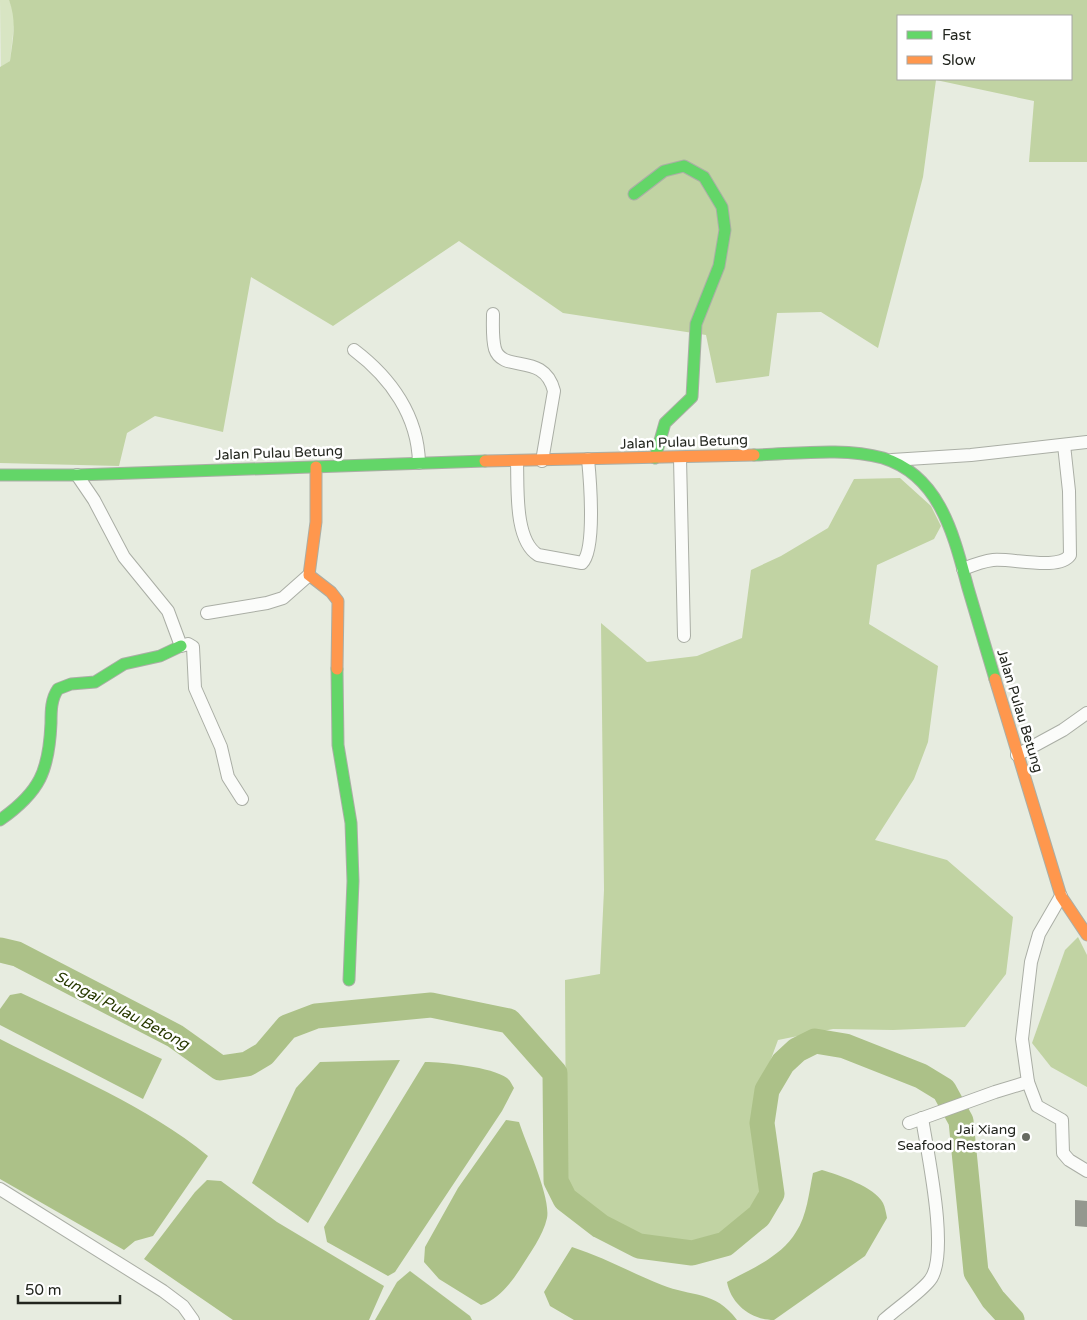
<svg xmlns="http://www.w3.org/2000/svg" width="1087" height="1320" viewBox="0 0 1087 1320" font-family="'Varela Round',sans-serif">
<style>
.green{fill:#d8e5c3}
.forest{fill:#c1d3a3;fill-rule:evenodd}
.water{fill:#acc188}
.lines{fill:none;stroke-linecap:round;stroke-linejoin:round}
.river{stroke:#acc188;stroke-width:25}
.building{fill:#94988f}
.street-casing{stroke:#aaaea5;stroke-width:14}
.fast-casing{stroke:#aaaea5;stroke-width:13}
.slow-casing{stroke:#aaaea5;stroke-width:13}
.street{stroke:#fbfcfa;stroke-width:12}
.fast{stroke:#63d668;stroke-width:11}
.slow{stroke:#ff974d;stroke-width:11}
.poi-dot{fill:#676b62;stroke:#fff;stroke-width:2}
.labels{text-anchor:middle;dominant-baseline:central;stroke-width:5;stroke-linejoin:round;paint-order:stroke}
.street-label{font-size:14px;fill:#22251e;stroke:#fff}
.poi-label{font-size:14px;fill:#22251e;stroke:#fff;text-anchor:end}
.water-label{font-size:15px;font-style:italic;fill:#283900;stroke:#fff}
</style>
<rect width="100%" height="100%" fill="#e7ece0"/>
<path class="green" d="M 0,0 L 9,0 L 15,16 L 10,61 L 1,67 Z"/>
<g class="forest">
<path d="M 9,0 L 1087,0 L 1087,162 L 1029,162 L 1034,101 L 936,80 L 923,177 L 878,348 L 821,312 L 777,313 L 769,376 L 716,383 L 706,335 L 563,313 L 459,241 L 333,326 L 251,277 L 223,432 L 155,416 L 127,433 L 119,466 L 0,463 L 0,67 L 10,61 C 13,38 17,22 9,0 ZM 898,16 L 1071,16 L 1071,79 L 898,79 Z"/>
<path d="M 900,478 L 931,506 L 941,526 L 934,539 L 877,565 L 869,624 L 938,666 L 928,742 L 914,779 L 875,840 L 947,860 L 1013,917 L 1006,974 L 965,1027 L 893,1030 L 833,1029 L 778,1040 L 751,1114 L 767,1185 L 737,1225 L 700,1244 L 647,1240 L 609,1221 L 569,1189 L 566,1156 L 565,980 L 600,974 L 604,890 L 601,623 L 647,662 L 697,656 L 742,638 L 751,570 L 781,556 L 828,528 L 854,479 Z"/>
<path d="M 1078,937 L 1087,955 L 1087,1087 L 1051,1067 L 1032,1043 L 1065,950 Z"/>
</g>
<g class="water">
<path d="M 21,993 L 162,1059 L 143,1099 L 0,1025 L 0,1009 L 10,995 Z"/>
<path d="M 0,1039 C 70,1075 147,1106 208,1156 L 153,1236 L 135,1241 L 124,1250 L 0,1179 Z"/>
<path d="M 400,1060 L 308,1223 L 252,1183 L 296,1088 L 320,1062 Z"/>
<path d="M 425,1062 C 443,1062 492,1067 507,1078 C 510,1080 512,1085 514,1088 L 502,1111 L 395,1272 L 388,1276 L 327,1242 L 324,1227 Z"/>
<path d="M 506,1120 L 519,1122 C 526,1144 551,1197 547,1218 C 543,1236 530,1253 520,1269 C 511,1283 498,1300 481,1305 L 439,1279 L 424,1262 L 425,1247 L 458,1188 Z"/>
<path d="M 822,1170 C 839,1175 875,1187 883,1203 C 885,1207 886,1213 887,1218 L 865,1256 L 774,1320 C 751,1320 731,1304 727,1282 C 751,1269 781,1257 796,1232 C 807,1216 809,1192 813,1173 Z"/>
<path d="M 207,1180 L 221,1181 L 277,1222 L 384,1286 L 369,1320 L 233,1320 L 144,1259 L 195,1192 Z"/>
<path d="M 572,1247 C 603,1257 632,1273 662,1285 C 691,1297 715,1290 737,1320 L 574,1320 L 550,1306 L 544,1292 Z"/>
<path d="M 410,1271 L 470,1316 L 472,1320 L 375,1320 L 397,1282 Z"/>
</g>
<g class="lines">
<path class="river" d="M 0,950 L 17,954 L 175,1036 L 220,1068 L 247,1064 L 264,1054 L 287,1027 L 316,1016 L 431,1005 L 509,1021 L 555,1073 L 556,1181 L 565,1199 L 600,1226 L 639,1246 L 692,1253 L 725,1244 L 759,1216 L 772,1194 L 762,1123 L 767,1090 L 783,1063 L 797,1050 L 815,1041 L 845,1046 L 921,1076 L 944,1090 L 961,1121 L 976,1272 L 993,1299 L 1012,1320"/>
</g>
<path class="building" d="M 1075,1200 L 1087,1201 L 1087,1227 L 1075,1226 Z"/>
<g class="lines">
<g class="street-casing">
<g id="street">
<path d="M 493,314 C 493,325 492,338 495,349 C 503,374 544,351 554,391 L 542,461"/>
<path d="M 354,350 C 391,378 418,416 419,463"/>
<path d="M 680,458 L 684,636"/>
<path d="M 892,460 L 971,455 L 1087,442"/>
<path d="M 517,462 C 518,487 514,540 538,555 L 582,563 C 596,550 590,479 588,459"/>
<path d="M 77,475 L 94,500 L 124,557 L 168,611 L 181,646 L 188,644 L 193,647 L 195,688 L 221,747 L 228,777 L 242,799"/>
<path d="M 963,569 C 973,565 983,561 993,560 C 1012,558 1059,571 1070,555 L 1069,491 L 1064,445"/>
<path d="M 207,613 L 267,603 L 283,598 L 309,575"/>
<path d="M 1017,755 L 1063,730 L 1087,713"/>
<path d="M 1061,896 L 1039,934 L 1031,962 L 1022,1039 L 1028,1082 L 1037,1106 L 1062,1120 L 1063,1153 L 1069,1160 L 1087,1171"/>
<path d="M 909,1123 L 995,1092 L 1028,1082"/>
<path d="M 0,1189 L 163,1291 L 183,1306 L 193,1320"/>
<path d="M 884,1320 C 896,1309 921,1292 930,1280 C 950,1255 927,1151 922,1118"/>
</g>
</g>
<g class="fast-casing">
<g id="fast">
<path d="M 634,194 L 664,171 L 684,166 L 704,177 L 722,207 L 725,230 L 719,266 L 696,324 L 692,397 L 665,423 L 655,458"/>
<path d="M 754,455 C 795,454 843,447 883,458 C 941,476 954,537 968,588 C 977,619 986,649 995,679"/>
<path d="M 0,475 L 77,475 L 485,461"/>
<path d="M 337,669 L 338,745 L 351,823 L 353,881 L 349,980"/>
<path d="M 0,820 C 40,792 49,771 51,723 C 51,711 51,699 58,689 L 71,684 L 95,682 L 124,664 L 160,656 L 181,646"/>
</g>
</g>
<g class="slow-casing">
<g id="slow">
<path d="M 485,461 L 754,455"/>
<path d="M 316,467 L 316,522 L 309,575 L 331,592 L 338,601 L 337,669"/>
<path d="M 995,679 L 1061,896 L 1087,935"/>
</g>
</g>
<use href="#street" class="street"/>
<use href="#fast" class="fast"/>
<use href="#slow" class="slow"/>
</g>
<circle class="poi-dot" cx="1026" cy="1137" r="5"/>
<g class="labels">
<g class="street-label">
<text transform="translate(684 442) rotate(-2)">Jalan Pulau Betung</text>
<text transform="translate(279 453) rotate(-2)">Jalan Pulau Betung</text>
<text transform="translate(1020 711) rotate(73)">Jalan Pulau Betung</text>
</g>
<g class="poi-label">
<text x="1016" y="1129">Jai Xiang<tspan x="1016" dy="16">Seafood Restoran</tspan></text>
</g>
<g class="water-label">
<text transform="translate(122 1010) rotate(28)">Sungai Pulau Betong</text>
</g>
</g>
<rect x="897" y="15" width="175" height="65" fill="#ffffff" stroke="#a7a8a5"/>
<rect x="907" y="31" width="25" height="8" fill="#63d668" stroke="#a7a8a5"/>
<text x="942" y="40" font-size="15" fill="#22251e">Fast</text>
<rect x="907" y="56" width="25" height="8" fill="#ff974d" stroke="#a7a8a5"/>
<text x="942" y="65" font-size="15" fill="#22251e">Slow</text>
<path d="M18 1295v8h102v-8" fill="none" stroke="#22251e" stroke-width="2.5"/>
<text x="25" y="1295" font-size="15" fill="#22251e" stroke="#ffffff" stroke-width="4" paint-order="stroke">50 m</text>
</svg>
